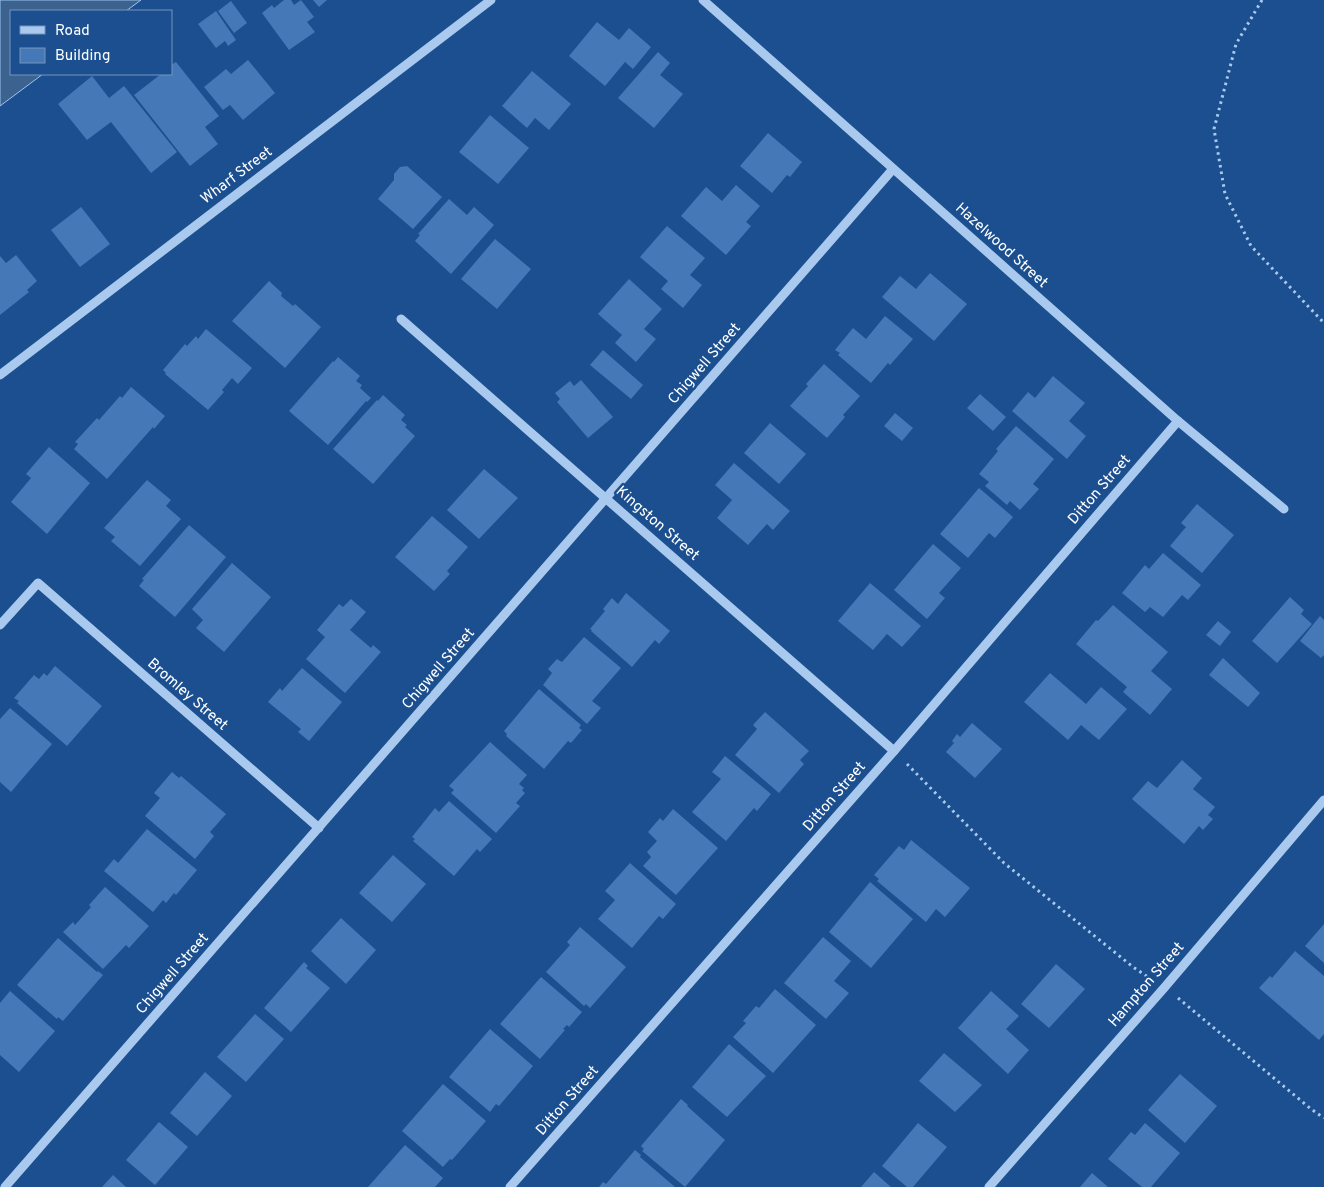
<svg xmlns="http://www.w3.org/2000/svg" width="1324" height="1187" viewBox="0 0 1324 1187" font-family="Overpass,sans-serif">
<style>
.water{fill:#3c6290;stroke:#9cc4f0}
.building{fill:#4478b7}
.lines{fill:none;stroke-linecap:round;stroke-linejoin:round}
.path{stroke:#a9c9ee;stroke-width:3;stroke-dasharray:2.5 4;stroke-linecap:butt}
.minor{stroke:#a9c9ee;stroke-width:9}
.labels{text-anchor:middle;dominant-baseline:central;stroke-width:5;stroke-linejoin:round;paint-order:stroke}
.street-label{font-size:15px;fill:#fff;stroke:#1b4f8f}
</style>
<rect width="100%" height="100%" fill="#1b4f8f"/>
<path class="water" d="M 0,0 L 141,0 L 126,11 L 11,11 L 11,74 L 43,74 L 0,106 Z"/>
<g class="building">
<path d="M 284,0 L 291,0 L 294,5 L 301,0 L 314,17 L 307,22 L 315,32 L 289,50 L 262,13 L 272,5 L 274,8 Z"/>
<path d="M 313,0 L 327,0 L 319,7 Z"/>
<path d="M 231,1 L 247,23 L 234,33 L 218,11 Z"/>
<path d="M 216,11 L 236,40 L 228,46 L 225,41 L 216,48 L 198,24 Z"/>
<path d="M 597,22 L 619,40 L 629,28 L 651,47 L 633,69 L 625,62 L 605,86 L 569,56 Z"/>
<path d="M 658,52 L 670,63 L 660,75 L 683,94 L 654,128 L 618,98 Z"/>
<path d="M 248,60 L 275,93 L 243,120 L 230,105 L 223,110 L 204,87 L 226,69 L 231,74 Z"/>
<path d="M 176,62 L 219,116 L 205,127 L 218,144 L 190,166 L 134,95 L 161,74 L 171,74 L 171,65 Z"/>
<path d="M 532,71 L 571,104 L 549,130 L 535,118 L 527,128 L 502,106 Z"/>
<path d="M 92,76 L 109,98 L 124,86 L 177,152 L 151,173 L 111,122 L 87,140 L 58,104 Z"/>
<path d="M 490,115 L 529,148 L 498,184 L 459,152 Z"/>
<path d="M 768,133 L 802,162 L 790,177 L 787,175 L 772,193 L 740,166 Z"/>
<path d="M 407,166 L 442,197 L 413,229 L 378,199 L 394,180 L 394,174 L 400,167 Z"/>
<path d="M 736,185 L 760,206 L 746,222 L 751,226 L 726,255 L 681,216 L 706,187 L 722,201 Z"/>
<path d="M 449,199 L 467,215 L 474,207 L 494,225 L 451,274 L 415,241 L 420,235 L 418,234 Z"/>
<path d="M 81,207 L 110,244 L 80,267 L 51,230 Z"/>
<path d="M 667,226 L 705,258 L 690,275 L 702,285 L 683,308 L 661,289 L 668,281 L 640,257 Z"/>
<path d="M 495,239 L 531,269 L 497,309 L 461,279 Z"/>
<path d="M 16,255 L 37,281 L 27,290 L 29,292 L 0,315 L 0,256 L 6,263 Z"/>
<path d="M 930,273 L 967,304 L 934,341 L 882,297 L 900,276 L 916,289 Z"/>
<path d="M 629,279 L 662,309 L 644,329 L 656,339 L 636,362 L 615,343 L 622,335 L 598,314 Z"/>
<path d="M 269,281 L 282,293 L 281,296 L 293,306 L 295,304 L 321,327 L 285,368 L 232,321 Z"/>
<path d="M 885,316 L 913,339 L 890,365 L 888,363 L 871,383 L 838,355 L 840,353 L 835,350 L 853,328 L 866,339 Z"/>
<path d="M 206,329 L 252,368 L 238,384 L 232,378 L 222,390 L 224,392 L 208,410 L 165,374 L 166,373 L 163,370 L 185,344 L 187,346 L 196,336 L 198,339 Z"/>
<path d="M 603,350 L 643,385 L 631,399 L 590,365 Z"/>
<path d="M 338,357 L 360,376 L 356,381 L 362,385 L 360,388 L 371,398 L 367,402 L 366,401 L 328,445 L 289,411 L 333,361 L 334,362 Z"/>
<path d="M 824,364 L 860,396 L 843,415 L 845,417 L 827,438 L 790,406 L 808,386 L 806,384 Z"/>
<path d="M 1053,376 L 1085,403 L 1069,421 L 1086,436 L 1067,459 L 1012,411 L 1028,392 L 1035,398 Z"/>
<path d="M 581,380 L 613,417 L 588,438 L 557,402 L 560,399 L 555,393 L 570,381 L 574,386 Z"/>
<path d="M 131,387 L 165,416 L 154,429 L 153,427 L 107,479 L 74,449 L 78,444 L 75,442 L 97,418 L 99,420 L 120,396 L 122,398 Z"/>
<path d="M 980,394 L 1006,417 L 993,431 L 967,408 Z"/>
<path d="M 383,395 L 405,415 L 401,420 L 407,425 L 405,427 L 415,436 L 373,484 L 333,449 L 377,400 L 378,401 Z"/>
<path d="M 895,413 L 913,428 L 902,441 L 884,426 Z"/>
<path d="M 770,423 L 806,454 L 779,484 L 744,453 Z"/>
<path d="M 1016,426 L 1054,459 L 1033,484 L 1039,489 L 1020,510 L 1010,501 L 1007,505 L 985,486 L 989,482 L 979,474 L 998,451 L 996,449 Z"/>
<path d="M 49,447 L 90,483 L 47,534 L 11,502 L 31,478 L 26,474 Z"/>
<path d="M 734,463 L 790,511 L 773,530 L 767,524 L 748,545 L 717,518 L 732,500 L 715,485 Z"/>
<path d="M 484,469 L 518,498 L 479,539 L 447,510 Z"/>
<path d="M 147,480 L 171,500 L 166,506 L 181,519 L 140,566 L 111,541 L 115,537 L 104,528 Z"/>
<path d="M 979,488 L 1013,517 L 995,538 L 989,533 L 968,558 L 940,534 Z"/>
<path d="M 1197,504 L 1234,535 L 1202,573 L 1170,546 L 1186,527 L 1181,523 Z"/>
<path d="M 432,516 L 468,547 L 447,571 L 450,574 L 434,591 L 395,557 Z"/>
<path d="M 189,525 L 226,557 L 175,617 L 139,586 L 144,580 L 142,579 Z"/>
<path d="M 933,544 L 961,568 L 939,593 L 945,598 L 927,619 L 894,590 Z"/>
<path d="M 1163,553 L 1201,585 L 1188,600 L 1182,595 L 1163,617 L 1150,607 L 1145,612 L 1122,593 L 1145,565 L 1149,569 Z"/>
<path d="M 232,563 L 271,597 L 224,652 L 196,628 L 203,620 L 192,609 Z"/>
<path d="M 870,583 L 921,626 L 902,647 L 887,634 L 873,650 L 838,621 Z"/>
<path d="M 626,593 L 670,631 L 659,644 L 655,640 L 632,667 L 591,631 L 592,630 L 590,629 L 605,611 L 603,609 L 612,598 L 618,604 Z"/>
<path d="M 1290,597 L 1304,610 L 1301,614 L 1312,624 L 1277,663 L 1252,641 Z"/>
<path d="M 351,599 L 366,612 L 350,630 L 371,648 L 373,645 L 381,652 L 345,693 L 306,659 L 325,637 L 317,630 L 339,604 L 343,607 Z"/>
<path d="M 1113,605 L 1168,652 L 1151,671 L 1172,689 L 1150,715 L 1123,692 L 1127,687 L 1076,644 L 1096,620 L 1098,621 Z"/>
<path d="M 1320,616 L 1324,620 L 1324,655 L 1321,658 L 1300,641 Z"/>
<path d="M 1218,621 L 1231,632 L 1220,646 L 1206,635 Z"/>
<path d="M 584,637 L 621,668 L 592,701 L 601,708 L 587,724 L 543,685 L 552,673 L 548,669 L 557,659 L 562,662 Z"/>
<path d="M 1223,658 L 1260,693 L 1248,707 L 1209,675 Z"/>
<path d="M 55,666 L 102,706 L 67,746 L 17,703 L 19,701 L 14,698 L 34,675 L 39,679 L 44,673 L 47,676 Z"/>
<path d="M 302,668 L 342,702 L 309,741 L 298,732 L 301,729 L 268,702 L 280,688 L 282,691 Z"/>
<path d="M 1050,673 L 1086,704 L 1101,687 L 1127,709 L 1099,740 L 1081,725 L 1068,740 L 1024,702 Z"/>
<path d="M 539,689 L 581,725 L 579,728 L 582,730 L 571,743 L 568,741 L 544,769 L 506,736 L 507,734 L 504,731 Z"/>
<path d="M 10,708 L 52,744 L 11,792 L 0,782 L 0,719 Z"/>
<path d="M 765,712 L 809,751 L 800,760 L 804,764 L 779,793 L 735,755 L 757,729 L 753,725 Z"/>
<path d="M 972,723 L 1002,749 L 975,778 L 946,752 L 954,743 L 952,741 L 957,734 L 960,737 Z"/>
<path d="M 490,742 L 527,775 L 519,784 L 524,788 L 522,790 L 525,793 L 516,803 L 520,806 L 496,833 L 451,793 L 454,790 L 449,786 Z"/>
<path d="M 725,756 L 771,794 L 757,811 L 754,808 L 726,841 L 692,812 L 721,779 L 712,772 Z"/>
<path d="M 1182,760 L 1202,778 L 1193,789 L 1215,807 L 1208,815 L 1213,819 L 1203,830 L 1199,826 L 1184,844 L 1132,799 L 1148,781 L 1157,788 Z"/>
<path d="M 172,772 L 179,778 L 181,776 L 226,814 L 210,832 L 214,836 L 195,859 L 145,816 L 160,798 L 154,793 Z"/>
<path d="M 449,801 L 492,839 L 480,852 L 477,849 L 454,876 L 413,841 L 415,839 L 412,837 L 435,808 L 439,812 Z"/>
<path d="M 673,809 L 718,848 L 676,895 L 643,866 L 651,857 L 647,852 L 657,841 L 648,832 L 660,818 L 663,821 Z"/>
<path d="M 147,829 L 197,870 L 176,895 L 174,893 L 166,903 L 163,900 L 153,912 L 104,871 L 114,859 L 118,863 Z"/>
<path d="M 911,840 L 970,888 L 945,917 L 936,909 L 926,922 L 877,881 L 879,879 L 874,875 L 899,846 L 904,850 Z"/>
<path d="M 393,855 L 426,884 L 392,922 L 359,893 Z"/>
<path d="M 630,863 L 676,904 L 663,919 L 659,916 L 632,948 L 598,919 L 615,900 L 605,891 Z"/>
<path d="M 870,882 L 913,919 L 871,968 L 829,932 Z"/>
<path d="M 105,887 L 149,926 L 129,948 L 126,945 L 103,969 L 63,932 L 73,922 L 75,925 L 91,907 L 89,905 Z"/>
<path d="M 341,918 L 376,950 L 346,984 L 311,951 Z"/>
<path d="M 1324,924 L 1324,963 L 1305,946 Z"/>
<path d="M 580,927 L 626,967 L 590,1008 L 586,1004 L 584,1006 L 546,972 L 570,945 L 567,942 Z"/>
<path d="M 823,937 L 851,961 L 834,981 L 849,993 L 826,1019 L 784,983 Z"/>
<path d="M 58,938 L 97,972 L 98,971 L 103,975 L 63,1021 L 58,1017 L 57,1019 L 17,985 Z"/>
<path d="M 1295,951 L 1324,976 L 1324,1034 L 1319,1040 L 1259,988 L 1270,976 L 1272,978 Z"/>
<path d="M 304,962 L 308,966 L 306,968 L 330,988 L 291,1032 L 264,1008 Z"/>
<path d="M 1056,964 L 1085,989 L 1049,1028 L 1021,1004 Z"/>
<path d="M 541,977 L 582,1012 L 569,1027 L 567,1025 L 563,1029 L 565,1030 L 540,1059 L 500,1024 Z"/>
<path d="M 775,989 L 816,1025 L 773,1073 L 733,1037 L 746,1023 L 743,1021 L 756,1006 L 759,1008 Z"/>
<path d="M 10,991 L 55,1031 L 19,1072 L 0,1055 L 0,1003 Z"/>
<path d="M 991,991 L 1019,1016 L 1006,1029 L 1029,1050 L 1008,1074 L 958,1028 Z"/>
<path d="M 255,1014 L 284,1039 L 246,1082 L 217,1057 Z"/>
<path d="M 490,1029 L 533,1066 L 499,1106 L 496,1104 L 490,1112 L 449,1077 Z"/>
<path d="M 729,1044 L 766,1076 L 727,1117 L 692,1087 Z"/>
<path d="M 944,1053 L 982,1085 L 955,1112 L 919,1081 Z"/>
<path d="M 205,1072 L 232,1096 L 197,1136 L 170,1113 Z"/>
<path d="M 1180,1074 L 1217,1106 L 1185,1143 L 1148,1110 Z"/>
<path d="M 443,1084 L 486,1121 L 452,1160 L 450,1159 L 443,1167 L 402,1131 Z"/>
<path d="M 681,1099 L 688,1105 L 687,1106 L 725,1140 L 685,1187 L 642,1151 L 644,1149 L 641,1146 Z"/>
<path d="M 159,1122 L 188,1147 L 155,1185 L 126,1160 Z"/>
<path d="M 918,1123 L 947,1147 L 913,1187 L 907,1187 L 882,1166 Z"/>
<path d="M 1145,1123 L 1180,1153 L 1151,1187 L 1142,1187 L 1108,1159 L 1131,1132 L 1135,1135 Z"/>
<path d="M 405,1145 L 443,1178 L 435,1187 L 368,1187 Z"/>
<path d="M 635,1150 L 641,1155 L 640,1157 L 675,1187 L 599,1187 L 603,1182 L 606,1184 Z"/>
<path d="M 874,1172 L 891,1187 L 861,1187 Z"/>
<path d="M 1092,1173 L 1108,1187 L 1080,1187 Z"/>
<path d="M 113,1175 L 126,1187 L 102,1187 Z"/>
</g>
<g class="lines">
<g class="path">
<path d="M 1262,0 L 1236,44 L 1214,129 L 1225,194 L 1251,246 L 1324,323"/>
<path d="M 907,764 L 1004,863 L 1133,967 L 1151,979"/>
<path d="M 1178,998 L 1311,1109 L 1324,1118"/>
</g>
<g class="minor">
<path d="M 703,0 L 1178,421 L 1284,509"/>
<path d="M 401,319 L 894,751"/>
<path d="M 0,375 L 491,0"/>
<path d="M 0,625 L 38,583 L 319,828"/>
<path d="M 5,1187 L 893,169"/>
<path d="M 510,1187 L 894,751 L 1178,421"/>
<path d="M 989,1187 L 1164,988 L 1324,800"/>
</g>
</g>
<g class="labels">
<g class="street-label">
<text transform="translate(237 176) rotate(-37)">Wharf Street</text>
<text transform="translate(1001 246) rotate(42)">Hazelwood Street</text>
<text transform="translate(705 364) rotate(-49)">Chigwell Street</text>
<text transform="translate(1100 490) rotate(-49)">Ditton Street</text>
<text transform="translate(657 524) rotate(41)">Kingston Street</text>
<text transform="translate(439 669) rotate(-49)">Chigwell Street</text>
<text transform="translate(187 695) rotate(41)">Bromley Street</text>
<text transform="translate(835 797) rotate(-49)">Ditton Street</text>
<text transform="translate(173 974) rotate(-49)">Chigwell Street</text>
<text transform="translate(1147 985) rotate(-49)">Hampton Street</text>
<text transform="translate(568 1101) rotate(-49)">Ditton Street</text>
</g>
</g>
<rect x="10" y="10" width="162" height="65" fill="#1b4f8f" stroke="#7695bc"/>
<rect x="20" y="26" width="25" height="8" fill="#a9c9ee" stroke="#7695bc"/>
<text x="55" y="35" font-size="15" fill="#ffffff">Road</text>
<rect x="20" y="48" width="25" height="15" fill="#4478b7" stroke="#7695bc"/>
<text x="55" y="60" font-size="15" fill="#ffffff">Building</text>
</svg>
